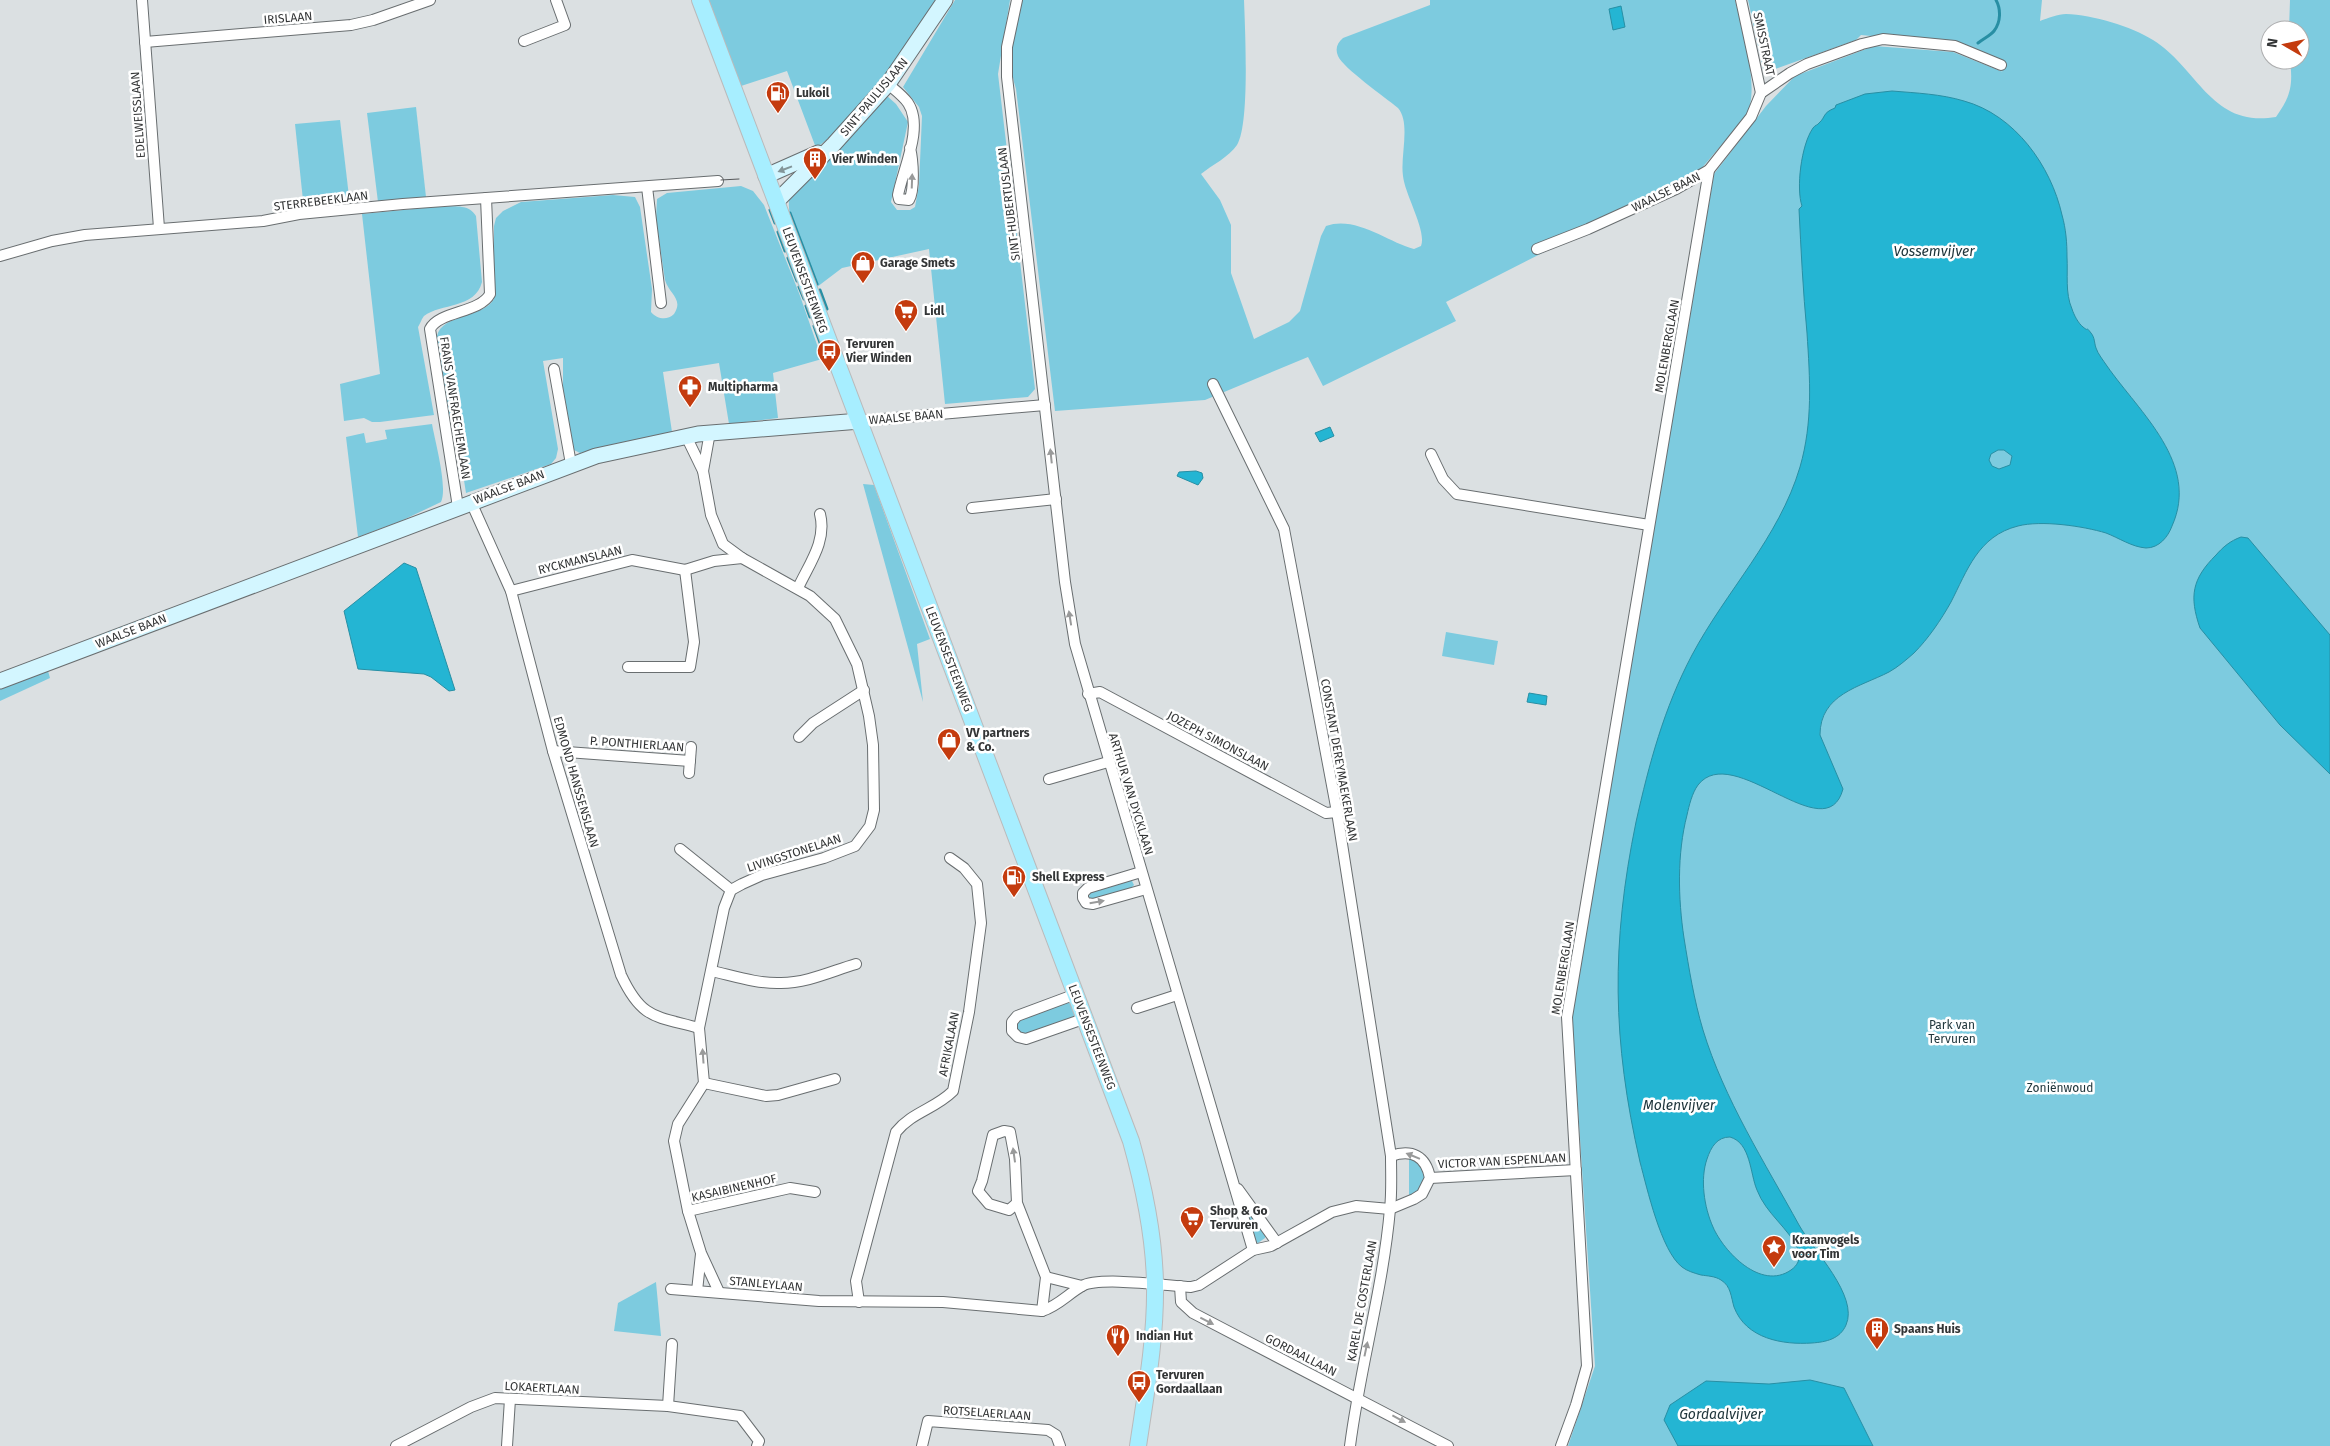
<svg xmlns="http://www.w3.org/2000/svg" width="2330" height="1446" viewBox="0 0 2330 1446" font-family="'Fira Sans',sans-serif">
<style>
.green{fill:#7dcbdf}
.water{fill:#24b5d3;stroke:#288fa4;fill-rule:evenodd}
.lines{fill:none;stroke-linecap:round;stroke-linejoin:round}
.stream{stroke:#288fa4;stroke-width:3}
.street-casing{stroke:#696e70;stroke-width:12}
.secondary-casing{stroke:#696e70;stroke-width:17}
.primary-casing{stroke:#bababb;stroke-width:18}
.street{stroke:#fff;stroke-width:10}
.secondary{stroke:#d3f6ff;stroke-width:15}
.primary{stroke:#a7eeff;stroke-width:16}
.tram{stroke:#555759;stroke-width:1}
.oneway{fill:#83969a}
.oneway2{fill:#999a9a}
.labels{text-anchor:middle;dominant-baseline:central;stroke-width:5;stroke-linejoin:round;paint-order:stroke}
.street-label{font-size:12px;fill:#333536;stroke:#fff}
.poi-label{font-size:12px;font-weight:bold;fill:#333536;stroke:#fff;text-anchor:start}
.park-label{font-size:12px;fill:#21373d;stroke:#fff}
.water-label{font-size:14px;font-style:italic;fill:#20363c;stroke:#fff}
</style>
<rect width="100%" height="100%" fill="#dbe0e2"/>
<g class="green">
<path d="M 709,0 L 937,0 L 885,78 L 829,138 L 816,148 L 787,71 L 741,86 Z"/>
<path d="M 955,0 L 1010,0 L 998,74 L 1035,389 L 1028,397 L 945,404 L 929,249 L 842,268 L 817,287 C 809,267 783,216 790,197 L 887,96 L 896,104 L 908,122 L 891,202 L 897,210 L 910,210 L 915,207 L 919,185 L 922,116 L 919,107 L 903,87 Z"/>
<path d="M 1021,0 L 1244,0 C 1245,28 1250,125 1237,145 C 1229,157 1212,165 1201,174 L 1220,200 L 1231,225 L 1231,273 L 1254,339 L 1289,322 L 1300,311 L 1321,236 L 1326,226 C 1355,215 1388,242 1414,249 L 1421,246 C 1427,231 1405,195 1403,176 C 1400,156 1411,123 1398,108 C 1385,97 1343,68 1338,56 C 1335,49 1337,43 1343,38 L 1430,5 L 1430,0 L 1735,0 C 1742,30 1761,88 1746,116 L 1701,169 L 1662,192 L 1446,302 L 1456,321 L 1323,386 L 1308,357 L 1205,400 L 1055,411 L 1016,89 C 1006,60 1015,29 1021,0 Z"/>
<path d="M 1748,0 L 2042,0 L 2040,21 C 2048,18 2058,14 2066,14 C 2093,15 2131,26 2153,40 C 2199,69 2211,128 2276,117 C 2291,96 2293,85 2290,60 L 2300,60 L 2300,30 L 2289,30 L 2290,0 L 2330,0 L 2330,1446 L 1568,1446 L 1595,1366 L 1572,1017 L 1714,174 L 1766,106 L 1795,76 L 1874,46 L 1953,52 L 2003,72 L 1959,44 L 1861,35 L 1856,40 L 1767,72 L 1763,68 Z"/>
<path d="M 416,107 L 426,197 L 378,202 L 367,113 Z"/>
<path d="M 340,120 L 350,205 L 304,210 L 295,124 Z"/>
<path d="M 741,186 L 753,191 L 764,205 L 799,293 L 822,359 L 773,373 L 778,418 L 729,424 L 719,363 L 663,372 L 672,432 L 580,453 L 574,450 L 563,388 L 563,358 L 543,361 L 558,449 L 556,458 L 551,464 L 466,493 L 457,436 L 448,412 L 437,336 C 442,314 483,318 494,299 L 494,226 L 496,218 L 503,211 L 521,202 L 613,195 L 635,197 L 640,207 L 652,289 L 651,312 C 657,319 667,321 674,314 C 684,299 669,294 665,280 L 656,220 L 657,199 L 667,193 Z"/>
<path d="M 444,206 C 456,207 469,204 476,216 L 482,282 C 475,309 441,303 424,316 C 422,318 420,324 418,327 L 434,415 L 380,422 L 372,422 L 364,418 L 344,421 L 340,384 L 380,374 L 362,214 Z"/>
<path d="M 432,424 C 435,441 448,488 441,502 L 401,521 L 358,537 L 346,437 L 364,433 L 366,443 L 387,439 L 385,430 Z"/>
<path d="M 863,484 L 874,485 L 930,639 L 917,644 L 923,702 Z"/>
<path d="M 1446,632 L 1498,641 L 1494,665 L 1442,656 Z"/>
<path d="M 48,671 L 50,678 L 0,701 L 0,688 Z"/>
<path d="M 1131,879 L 1134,885 L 1131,888 L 1093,899 L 1089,898 L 1090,892 Z"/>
<path d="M 1073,999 L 1080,1017 L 1025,1035 L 1016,1031 L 1017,1020 Z"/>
<path d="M 1409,1156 L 1420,1163 L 1425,1174 L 1421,1190 L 1409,1199 Z"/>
<path d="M 1250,1213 L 1266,1233 L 1265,1238 L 1258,1243 L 1256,1242 L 1248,1216 Z"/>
<path d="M 656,1282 L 661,1336 L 614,1331 L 618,1303 Z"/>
</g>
<g class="water">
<path d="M 1621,6 L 1625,27 L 1613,30 L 1609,9 Z"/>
<path d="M 1892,91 C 1916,93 1941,94 1964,101 C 2015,115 2051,166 2062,215 C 2066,229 2067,243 2067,257 C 2068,274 2065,293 2072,309 C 2074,315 2078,323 2083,327 C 2090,333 2085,325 2091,333 C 2095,338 2094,342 2096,348 C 2098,354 2103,360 2107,366 C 2140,413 2200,464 2172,526 C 2168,537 2159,548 2146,548 C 2132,547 2119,538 2106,533 C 2083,526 2041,520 2018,526 C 1978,536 1967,571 1951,602 C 1941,620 1928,639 1914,653 C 1906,660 1898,667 1889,672 C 1860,687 1820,694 1820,735 L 1843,789 C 1826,852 1733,740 1698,785 C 1692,793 1689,806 1687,815 C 1677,854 1678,898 1684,938 C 1689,969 1694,1000 1703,1030 C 1724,1099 1765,1163 1799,1225 C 1813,1250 1859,1296 1846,1325 C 1840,1339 1826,1342 1812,1343 C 1783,1345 1746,1339 1734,1307 C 1731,1297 1731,1286 1721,1280 C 1715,1276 1707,1276 1701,1275 C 1694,1273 1687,1271 1682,1267 C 1661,1251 1647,1188 1640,1162 C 1612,1040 1611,944 1636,822 C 1649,764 1664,708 1692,655 C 1726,591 1779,538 1800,467 C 1813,422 1810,379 1807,333 C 1803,291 1801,250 1799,209 L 1802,206 C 1796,189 1801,145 1813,128 C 1815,125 1818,125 1819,123 C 1826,117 1822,113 1835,108 L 1836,105 L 1865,94 ZM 2004,450 L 2012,456 L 2010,465 L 1999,469 L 1992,466 L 1989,460 L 1991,454 L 1998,450 ZM 1730,1137 C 1751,1143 1750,1174 1757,1190 C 1766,1214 1789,1228 1799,1251 C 1801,1259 1797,1266 1791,1270 C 1761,1291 1724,1252 1713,1227 C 1704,1207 1700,1179 1707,1159 C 1711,1147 1717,1137 1730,1137 Z"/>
<path d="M 1330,427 L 1334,436 L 1320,442 L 1315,433 Z"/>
<path d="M 1196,471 L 1202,473 L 1203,478 L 1198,485 L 1177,476 L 1179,472 Z"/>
<path d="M 2241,537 L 2248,538 L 2330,635 L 2330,774 L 2280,725 L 2200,628 C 2189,596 2192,579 2216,555 C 2223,547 2230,541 2241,537 Z"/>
<path d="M 404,563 L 416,568 L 455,690 L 449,691 L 431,677 L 424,674 L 358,669 L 344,611 Z"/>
<path d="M 1529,693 L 1547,696 L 1546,705 L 1527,702 Z"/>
<path d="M 1810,1380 L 1844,1388 L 1873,1446 L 1678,1446 L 1664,1420 L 1670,1405 L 1706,1381 L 1769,1384 Z"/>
</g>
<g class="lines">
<g class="stream">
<path d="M 1978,43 C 1983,39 1991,35 1994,31 C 2001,22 2001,9 1996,0"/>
<path d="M 770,210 L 775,223"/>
<path d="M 790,213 L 817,284"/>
<path d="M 778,232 L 785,251"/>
<path d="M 788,258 L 797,281"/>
<path d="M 799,287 L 804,299"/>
<path d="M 820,290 L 827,309"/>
<path d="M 806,306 L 810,317"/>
<path d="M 814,326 L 822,348"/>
</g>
<g class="street-casing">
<g id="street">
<path d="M 142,0 L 159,228"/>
<path d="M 1017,0 L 1007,47 L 1007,77 L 1065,582 L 1075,644 L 1253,1250"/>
<path d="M 1741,0 L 1761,93"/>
<path d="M 524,41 L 565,25 L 556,0"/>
<path d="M 145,42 L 351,25 L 373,20 L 430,0"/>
<path d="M 888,84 C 895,90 903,96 908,103 C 924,127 903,169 898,195 L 899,199 L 909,200 C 915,190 913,160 910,148"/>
<path d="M 647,187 L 661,303"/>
<path d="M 1537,249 L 1588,229 L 1676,189 L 1709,170 L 1751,117 L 1761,93 L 1790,73 L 1807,64 L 1862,44 L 1883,39 L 1955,46 L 2001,65"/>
<path d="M 0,256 L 52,241 L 85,235 L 263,221 L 299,214 L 403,204 L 718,181"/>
<path d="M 554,369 L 571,464"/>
<path d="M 1213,384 L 1284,529 L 1337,812 L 1391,1156 C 1391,1173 1392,1192 1390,1209 C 1383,1289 1360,1367 1350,1446"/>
<path d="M 860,421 L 1045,405"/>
<path d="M 686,436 L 703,471 L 711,515 L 723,544 L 742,558 L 810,596 L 835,619 L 857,664 L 869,716 L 873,745 L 874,810 L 870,826 L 855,846 L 824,858 L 762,875 L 742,884 L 731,890 L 724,908 L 699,1028 L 704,1083 L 678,1124 L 674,1141 L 688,1211 L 701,1253 L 719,1292"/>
<path d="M 1431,454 L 1443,479 L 1457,494 L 1649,525"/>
<path d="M 703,471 L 710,432"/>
<path d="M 471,502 L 511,591 L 553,751 L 621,975 C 642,1020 656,1016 699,1028"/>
<path d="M 458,507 L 430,329 C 439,311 480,313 490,294 L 486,198"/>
<path d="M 972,508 L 1056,499"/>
<path d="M 798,588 C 809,564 827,541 820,514"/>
<path d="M 511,591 L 632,560 L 685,570 L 714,561 L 742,558"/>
<path d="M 628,667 L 690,667 L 694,642 L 685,570"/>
<path d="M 1088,694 L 1100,692 L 1326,813 L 1337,812"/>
<path d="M 799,737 L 813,723 L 864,690"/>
<path d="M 553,751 L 690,761"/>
<path d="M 689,773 L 691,747"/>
<path d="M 1049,779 L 1108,762"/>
<path d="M 680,849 L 731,890"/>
<path d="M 1141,872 L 1088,888 L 1083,893 L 1083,898 L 1086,903 L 1093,904 L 1146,889"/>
<path d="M 712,971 C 734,976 758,984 781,983 C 807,983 832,971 856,964"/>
<path d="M 1076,994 L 1017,1016 L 1012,1022 L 1012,1031 L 1018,1037 L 1026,1039 L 1086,1018"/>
<path d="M 1137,1008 L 1177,995"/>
<path d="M 704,1083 L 766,1096 L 778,1095 L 835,1079"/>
<path d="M 1430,1178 L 1576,1170"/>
<path d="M 1238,1189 L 1277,1243"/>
<path d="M 1017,1203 L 1009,1210 L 989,1204 L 978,1191 L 982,1181 L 993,1135 L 1004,1131 L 1010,1132 L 1015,1159 L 1017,1203 L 1046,1277 L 1042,1311"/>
<path d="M 688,1211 L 790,1188 L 815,1192"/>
<path d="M 1046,1277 L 1082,1286"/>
<path d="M 1180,1286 L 1181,1302 L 1193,1313 L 1448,1446"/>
<path d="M 671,1289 L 819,1301 L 943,1302 L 1042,1311 C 1058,1306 1068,1294 1082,1286 C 1100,1276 1168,1286 1191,1287 L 1199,1285 L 1253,1250 L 1271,1246 L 1332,1212 L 1356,1206 L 1390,1209 L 1414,1199 L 1422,1194 L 1430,1178 C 1426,1156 1412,1149 1391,1156"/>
<path d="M 697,1291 L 701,1254"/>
<path d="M 859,1302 L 856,1281 L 896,1132 C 912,1112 935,1109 953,1091 L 969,1012 L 981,923 L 977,884 L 964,868 L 950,858"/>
<path d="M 668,1406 L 672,1344"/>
<path d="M 396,1446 L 471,1407 L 495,1398 L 668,1406 L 740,1416 L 759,1441 L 757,1446"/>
<path d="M 507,1446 L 510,1399"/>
<path d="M 922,1446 L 928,1421 L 1048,1430 L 1056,1435 L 1060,1446"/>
<path d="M 1561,1446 L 1576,1405 L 1587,1366 L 1567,1017 L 1709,170"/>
</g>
</g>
<g class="secondary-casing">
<g id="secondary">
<path d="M 766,176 L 818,153"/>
<path d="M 776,202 L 834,144 L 888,84 L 945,0"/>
<path d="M 0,681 L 596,456 L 698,434 L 860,421"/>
</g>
</g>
<g class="primary-casing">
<path id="primary" d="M 700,0 L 1131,1141 C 1144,1187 1154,1235 1155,1283 C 1156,1338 1146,1392 1138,1446"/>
</g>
<use href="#street" class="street"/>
<use href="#secondary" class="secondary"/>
<use href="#primary" class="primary"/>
<path class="tram" d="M 721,180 L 739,179"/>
</g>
<defs><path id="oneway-solid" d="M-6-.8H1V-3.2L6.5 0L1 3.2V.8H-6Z" transform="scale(1.25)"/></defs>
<use class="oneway" href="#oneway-solid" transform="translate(785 169) rotate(159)"/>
<g class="oneway2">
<use href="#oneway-solid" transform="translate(912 181) rotate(-88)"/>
<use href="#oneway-solid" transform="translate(1051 456) rotate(-96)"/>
<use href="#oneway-solid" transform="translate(1070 618) rotate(-99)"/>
<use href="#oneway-solid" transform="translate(1097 902) rotate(-10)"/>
<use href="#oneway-solid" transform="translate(703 1056) rotate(-94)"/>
<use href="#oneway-solid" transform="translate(1014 1155) rotate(-98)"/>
<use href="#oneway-solid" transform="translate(1413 1156) rotate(-158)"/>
<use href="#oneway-solid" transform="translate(1207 1321) rotate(27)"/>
<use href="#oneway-solid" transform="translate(1366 1349) rotate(-78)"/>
<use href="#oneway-solid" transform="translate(1399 1419) rotate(28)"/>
</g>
<defs>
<g id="fuel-pin" transform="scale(1.25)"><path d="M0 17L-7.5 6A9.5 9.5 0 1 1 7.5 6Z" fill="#c43b0e" stroke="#fff"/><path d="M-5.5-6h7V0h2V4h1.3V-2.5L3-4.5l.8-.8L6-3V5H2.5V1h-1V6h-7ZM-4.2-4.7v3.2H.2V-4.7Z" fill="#fff"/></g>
<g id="building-pin" transform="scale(1.25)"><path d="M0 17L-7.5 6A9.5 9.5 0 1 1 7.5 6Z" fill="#c43b0e" stroke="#fff"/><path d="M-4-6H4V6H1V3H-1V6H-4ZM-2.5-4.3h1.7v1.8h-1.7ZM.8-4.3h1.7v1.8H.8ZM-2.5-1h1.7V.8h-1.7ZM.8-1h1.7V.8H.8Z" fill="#fff"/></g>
<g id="shop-pin" transform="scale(1.25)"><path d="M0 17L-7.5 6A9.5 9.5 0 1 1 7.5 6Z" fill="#c43b0e" stroke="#fff"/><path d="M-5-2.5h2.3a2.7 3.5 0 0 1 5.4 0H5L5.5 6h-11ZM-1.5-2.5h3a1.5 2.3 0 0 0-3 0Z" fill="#fff"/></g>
<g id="supermarket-pin" transform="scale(1.25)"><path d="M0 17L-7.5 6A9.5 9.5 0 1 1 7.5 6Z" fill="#c43b0e" stroke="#fff"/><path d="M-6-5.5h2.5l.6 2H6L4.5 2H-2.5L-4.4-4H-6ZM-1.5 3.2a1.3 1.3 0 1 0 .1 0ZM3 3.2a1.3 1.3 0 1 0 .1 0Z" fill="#fff"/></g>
<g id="bus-pin" transform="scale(1.25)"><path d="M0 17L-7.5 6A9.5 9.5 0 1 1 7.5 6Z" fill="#c43b0e" stroke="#fff"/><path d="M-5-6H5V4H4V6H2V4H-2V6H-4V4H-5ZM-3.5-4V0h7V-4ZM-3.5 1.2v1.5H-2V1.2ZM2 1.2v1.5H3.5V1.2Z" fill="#fff"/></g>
<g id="pharmacy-pin" transform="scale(1.25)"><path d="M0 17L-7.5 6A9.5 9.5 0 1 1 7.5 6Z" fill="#c43b0e" stroke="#fff"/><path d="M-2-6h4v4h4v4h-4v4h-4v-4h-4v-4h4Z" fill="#fff"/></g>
<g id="sight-pin" transform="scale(1.25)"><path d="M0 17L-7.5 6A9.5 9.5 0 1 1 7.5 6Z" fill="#c43b0e" stroke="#fff"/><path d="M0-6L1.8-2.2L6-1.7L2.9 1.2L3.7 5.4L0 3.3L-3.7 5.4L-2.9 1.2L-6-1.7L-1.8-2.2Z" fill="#fff"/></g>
<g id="restaurant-pin" transform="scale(1.25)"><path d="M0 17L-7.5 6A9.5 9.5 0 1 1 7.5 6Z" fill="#c43b0e" stroke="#fff"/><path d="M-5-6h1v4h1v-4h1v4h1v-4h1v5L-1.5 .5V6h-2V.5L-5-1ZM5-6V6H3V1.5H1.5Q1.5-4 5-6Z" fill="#fff"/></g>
</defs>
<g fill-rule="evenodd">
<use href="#fuel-pin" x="778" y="93"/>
<use href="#building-pin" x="815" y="159"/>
<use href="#shop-pin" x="863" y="263"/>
<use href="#supermarket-pin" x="906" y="311"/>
<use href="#bus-pin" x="829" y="351"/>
<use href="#pharmacy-pin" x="690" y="387"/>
<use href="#shop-pin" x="949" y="740"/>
<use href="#fuel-pin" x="1014" y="877"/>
<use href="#supermarket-pin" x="1192" y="1218"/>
<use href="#sight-pin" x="1774" y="1247"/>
<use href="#building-pin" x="1877" y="1329"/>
<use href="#restaurant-pin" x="1118" y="1336"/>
<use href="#bus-pin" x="1139" y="1382"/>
</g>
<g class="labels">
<g class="street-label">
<text transform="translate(288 18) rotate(-5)">IRISLAAN</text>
<text transform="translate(1764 44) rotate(78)">SMISSTRAAT</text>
<text transform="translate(874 97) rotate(-50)">SINT-PAULUSLAAN</text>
<text transform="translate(138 115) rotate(-94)">EDELWEISSLAAN</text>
<text transform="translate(1666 192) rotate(-26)">WAALSE BAAN</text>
<text transform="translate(321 201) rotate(-7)">STERREBEEKLAAN</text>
<text transform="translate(1009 204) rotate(-97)">SINT-HUBERTUSLAAN</text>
<text transform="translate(805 280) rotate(70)">LEUVENSESTEENWEG</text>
<text transform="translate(1667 346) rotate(-80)">MOLENBERGLAAN</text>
<text transform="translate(455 408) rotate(81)">FRANS VANFRAECHEMLAAN</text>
<text transform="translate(906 417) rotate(-5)">WAALSE BAAN</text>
<text transform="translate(509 487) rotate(-21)">WAALSE BAAN</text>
<text transform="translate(580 560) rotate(-14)">RYCKMANSLAAN</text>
<text transform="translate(131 631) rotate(-21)">WAALSE BAAN</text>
<text transform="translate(949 659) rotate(69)">LEUVENSESTEENWEG</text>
<text transform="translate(1218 741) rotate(28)">JOZEPH SIMONSLAAN</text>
<text transform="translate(637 744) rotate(4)">P. PONTHIERLAAN</text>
<text transform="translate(1339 760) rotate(80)">CONSTANT DEREYMAEKERLAAN</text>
<text transform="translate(576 782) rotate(74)">EDMOND HANSSENSLAAN</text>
<text transform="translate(1131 794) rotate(73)">ARTHUR VAN DYCKLAAN</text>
<text transform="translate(794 853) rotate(-18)">LIVINGSTONELAAN</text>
<text transform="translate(1563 968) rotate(-81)">MOLENBERGLAAN</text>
<text transform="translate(1092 1037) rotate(69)">LEUVENSESTEENWEG</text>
<text transform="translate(949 1044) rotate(-79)">AFRIKALAAN</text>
<text transform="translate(1502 1161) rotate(-3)">VICTOR VAN ESPENLAAN</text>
<text transform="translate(734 1188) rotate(-13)">KASAIBINENHOF</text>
<text transform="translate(766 1284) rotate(5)">STANLEYLAAN</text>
<text transform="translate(1362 1301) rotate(-80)">KAREL DE COSTERLAAN</text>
<text transform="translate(1301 1355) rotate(27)">GORDAALLAAN</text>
<text transform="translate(542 1388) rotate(3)">LOKAERTLAAN</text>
<text transform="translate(987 1413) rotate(4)">ROTSELAERLAAN</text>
</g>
<g class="poi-label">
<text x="796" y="93">Lukoil</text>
<text x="832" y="159">Vier Winden</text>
<text x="880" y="263">Garage Smets</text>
<text x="924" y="311">Lidl</text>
<text x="846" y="344">Tervuren<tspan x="846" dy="14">Vier Winden</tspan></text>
<text x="708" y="387">Multipharma</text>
<text x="966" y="733">VV partners<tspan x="966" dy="14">&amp; Co.</tspan></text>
<text x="1032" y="877">Shell Express</text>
<text x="1210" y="1211">Shop &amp; Go<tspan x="1210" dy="14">Tervuren</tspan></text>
<text x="1792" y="1240">Kraanvogels<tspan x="1792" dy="14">voor Tim</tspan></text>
<text x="1894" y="1329">Spaans Huis</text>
<text x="1136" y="1336">Indian Hut</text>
<text x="1156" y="1375">Tervuren<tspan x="1156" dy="14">Gordaallaan</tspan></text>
</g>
<g class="park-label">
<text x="1952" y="1025">Park van<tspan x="1952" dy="14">Tervuren</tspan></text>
<text x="2060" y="1088">Zoniënwoud</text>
</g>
<g class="water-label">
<text x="1934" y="251">Vossemvijver</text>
<text x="1679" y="1105">Molenvijver</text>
<text x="1721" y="1414">Gordaalvijver</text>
</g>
</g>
<g transform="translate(2285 45) rotate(279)"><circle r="24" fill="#ffffff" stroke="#adaeaf"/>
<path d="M0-4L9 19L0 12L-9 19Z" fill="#c43b0e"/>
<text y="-8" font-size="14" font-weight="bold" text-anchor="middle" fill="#333536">N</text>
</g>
</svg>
